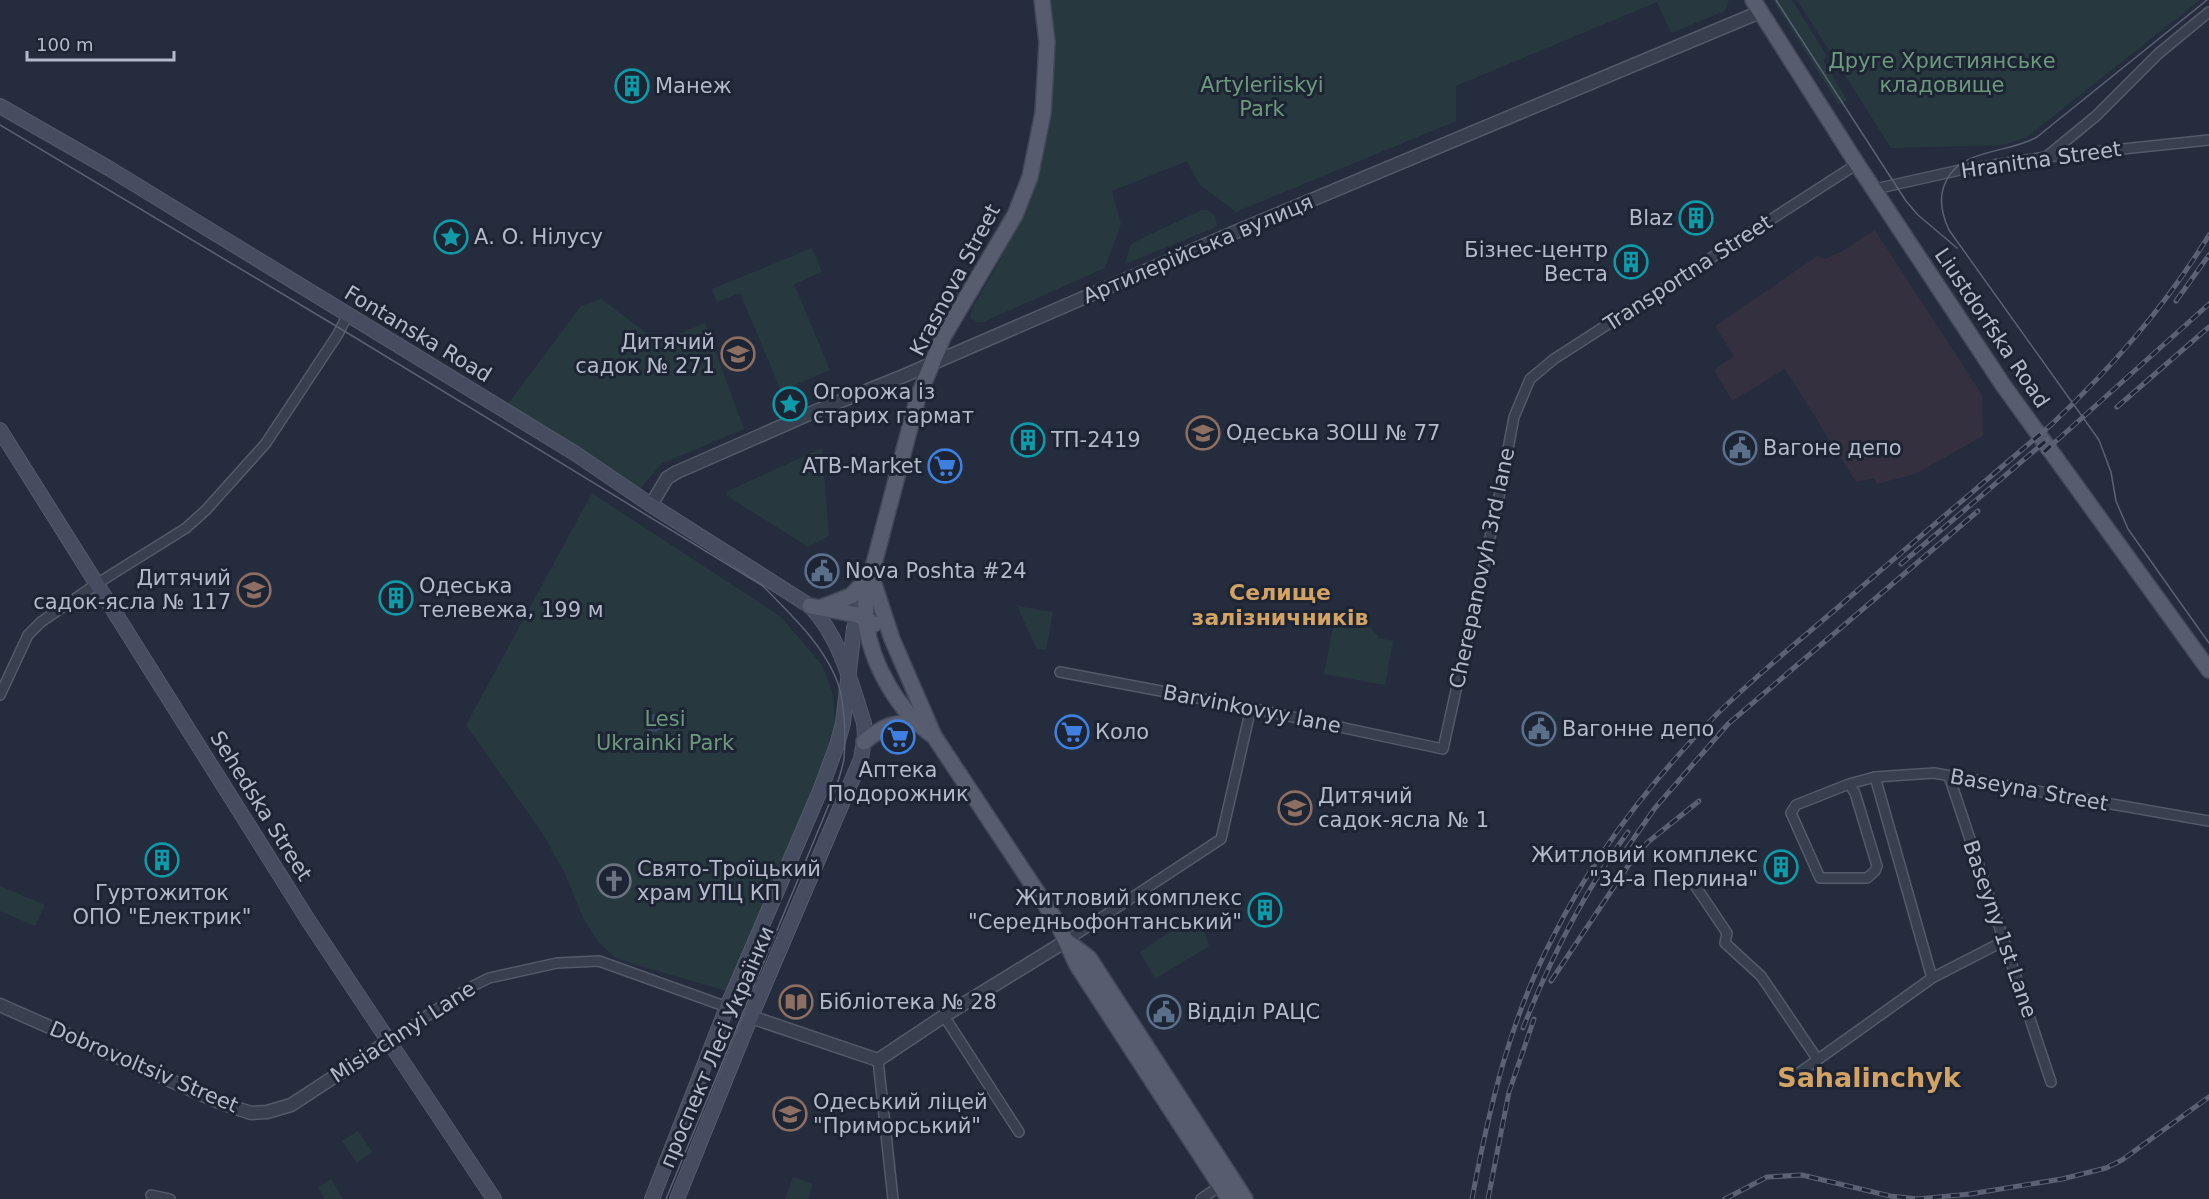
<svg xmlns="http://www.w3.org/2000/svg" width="2209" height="1199" viewBox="0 0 2209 1199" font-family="'DejaVu Sans',sans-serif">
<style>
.medical{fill:#34303f}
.green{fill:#27393f}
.water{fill:#3a4766}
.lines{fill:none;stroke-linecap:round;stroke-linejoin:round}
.minor-casing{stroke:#535a69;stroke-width:12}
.tertiary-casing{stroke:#535a69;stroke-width:15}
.secondary-casing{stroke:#535a69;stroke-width:16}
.primary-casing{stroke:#414857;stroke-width:18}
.minor{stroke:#383f4e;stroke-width:9}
.tertiary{stroke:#383f4e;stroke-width:12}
.secondary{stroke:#474d61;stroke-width:14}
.primary{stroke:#575d6e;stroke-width:15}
.tram{stroke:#5b6275;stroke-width:1.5}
.rail-casing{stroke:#5b6275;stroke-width:5}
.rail{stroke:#1d2433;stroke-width:3;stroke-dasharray:9;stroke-linecap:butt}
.labels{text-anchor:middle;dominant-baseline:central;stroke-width:6;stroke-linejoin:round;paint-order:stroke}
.park-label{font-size:21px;fill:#6c997c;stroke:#1d2433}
.poi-label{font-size:21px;fill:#b4bac9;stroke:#1d2433;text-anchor:start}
.street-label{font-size:21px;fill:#b4bac9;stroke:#1d2433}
.neighbourhood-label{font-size:22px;font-weight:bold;fill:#d3a365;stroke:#1d2433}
.district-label{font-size:27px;font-weight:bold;fill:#d3a365;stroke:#1d2433}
</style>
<rect width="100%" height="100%" fill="#252c3e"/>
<path class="medical" d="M 1875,230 L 1982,395 L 1983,436 L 1915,474 L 1877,484 L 1874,478 L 1856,482 L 1785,369 L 1732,401 L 1714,370 L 1734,356 L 1715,326 L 1817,256 L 1825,259 L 1842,251 Z"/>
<g class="green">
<path d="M 1047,0 L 1729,0 L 1725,11 L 1671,33 L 1657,2 L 1456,86 L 1456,121 L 1236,212 L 1199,184 L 1187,161 L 1112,191 L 1121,224 L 1105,268 L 983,322 L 977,322 L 970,318 L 972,309 C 1013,238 1048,177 1051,92 C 1053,62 1048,30 1047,0 Z"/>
<path d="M 1773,0 L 1792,0 L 1827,56 L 1823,60 L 1847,100 L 1839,105 Z"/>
<path d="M 1797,0 L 2200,0 L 2027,137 L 2003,145 L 1891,148 Z"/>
<path d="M 1202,210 L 1207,210 L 1215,216 L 1217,225 L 1214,228 L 1125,264 L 1130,246 L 1134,242 Z"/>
<path d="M 812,248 L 822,272 L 794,284 L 830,370 L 781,391 L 740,293 L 717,302 L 712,289 Z"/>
<path d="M 601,299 L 659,342 L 705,323 L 744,429 L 661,464 L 637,492 L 504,409 L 581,306 Z"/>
<path d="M 822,448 L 829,536 L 808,547 L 726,495 L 728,491 Z"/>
<path d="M 592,493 L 781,617 L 822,665 L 832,691 L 835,720 L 824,762 L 736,975 L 727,991 L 634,964 L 615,957 L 598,942 L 582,915 L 565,874 L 543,834 L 466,725 Z"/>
<path d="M 1017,606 L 1053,612 L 1046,650 L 1037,649 Z"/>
<path d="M 1334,621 L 1371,628 L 1379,638 L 1393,641 L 1385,685 L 1324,674 Z"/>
<path d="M 0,886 L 45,905 L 35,926 L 0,911 Z"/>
<path d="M 1194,916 L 1206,936 L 1209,946 L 1155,979 L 1140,952 Z"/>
<path d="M 358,1131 L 372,1152 L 357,1163 L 342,1141 Z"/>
<path d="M 793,1177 L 813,1184 L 808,1199 L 785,1199 Z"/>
<path d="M 331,1179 L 343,1199 L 325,1199 L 318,1187 Z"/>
</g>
<circle class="water" cx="654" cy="723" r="9"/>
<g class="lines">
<g class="minor-casing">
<g id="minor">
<path d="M 2046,157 L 2096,116 L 2158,54 L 2209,12"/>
<path d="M 1875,189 L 1960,170 L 2046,157 L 2209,140"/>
<path d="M 1060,672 L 1251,708 L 1443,749 L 1499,497 L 1514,417 L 1530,379 L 1554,359 L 1857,164"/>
<path d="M 0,695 L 28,635 L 41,622 L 98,583 L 186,528 L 206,510 L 266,443 L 338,334 L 347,316"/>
<path d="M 1949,776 L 2051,1082"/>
<path d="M 1875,777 L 1932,978"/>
<path d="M 1849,784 L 1855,793 L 1877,866 L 1875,871 L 1867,878 L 1820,878 L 1791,813 L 1796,805 L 1849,784 L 1875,777 L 1934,773 L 2209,821"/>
<path d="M 1694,884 L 1727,933 L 1725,943 L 1761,976 L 1818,1060"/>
<path d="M 1066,941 L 1221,839 L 1251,708"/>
<path d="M 944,1016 L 1019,1132"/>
<path d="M 389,1041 L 469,988 L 489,978 L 557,963 L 599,961 L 727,1007"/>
<path d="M 878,1060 L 893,1199"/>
<path d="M 1799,1073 L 1932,978 L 2004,941"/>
<path d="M 151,1195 L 170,1199"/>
<path d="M 1201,1199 L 1220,1186"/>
</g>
</g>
<g class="tertiary-casing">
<g id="tertiary">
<path d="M 651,505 L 667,478 L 677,472 L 816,411 L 901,377 L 1240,230 L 1760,12"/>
<path d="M 0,1005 L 221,1103 L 251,1113 L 267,1112 L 291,1105 L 389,1041"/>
<path d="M 751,1017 L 878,1060 L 944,1016 L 1066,941"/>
</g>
</g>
<g class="secondary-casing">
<g id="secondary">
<path d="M 0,106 L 110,169 L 576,454 L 651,505 L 810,606 C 840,637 851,683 864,723 L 865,735 L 861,759 L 747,1026 L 677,1199"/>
<path d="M 0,430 L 308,920 L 494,1199"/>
<path d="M 652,1199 L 727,1007 L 820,791 L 837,745 L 843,723 L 854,628 L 862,605"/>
</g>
</g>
<g class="primary-casing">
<g id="primary">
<path d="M 1753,0 L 1857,164 L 2003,385 L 2209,670"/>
<path d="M 871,575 L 892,639 L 934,736 L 1057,922 L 1077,965 L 1229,1199"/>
<path d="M 810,606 L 858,615 L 874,624"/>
<path d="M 822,607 L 851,596 L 869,577"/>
<path d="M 934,736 C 899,713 871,664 866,622 C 865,613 866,604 866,594 L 918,397 L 943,337 L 1015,215 L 1030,177 L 1043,113 L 1045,80 L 1047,42 L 1042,0"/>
<path d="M 864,742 C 882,727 893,721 917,724"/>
<path d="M 1069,943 L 1089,958 L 1245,1199"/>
</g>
</g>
<use href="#minor" class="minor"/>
<use href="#tertiary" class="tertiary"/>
<use href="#secondary" class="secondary"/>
<use href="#primary" class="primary"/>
<g class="tram">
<path d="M 1776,0 L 1906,201 L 1918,215 L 1957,248"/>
<path d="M 2207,0 L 2037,137 C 2006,155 1955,147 1943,189 C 1939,203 1943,217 1949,230 L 2099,440 L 2111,472 L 2116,501 L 2128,529 L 2209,643"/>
<path d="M 0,125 L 341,329 L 763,586 C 789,613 820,641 835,676 C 845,697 846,736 844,758 C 843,767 839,777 837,785 L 666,1199"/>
</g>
<g class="rail-casing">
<g id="rail">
<path d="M 2176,301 L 2209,255"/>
<path d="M 2117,407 L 2209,327"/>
<path d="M 2044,452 L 2209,304"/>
<path d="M 1901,564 L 2047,440"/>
<path d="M 1627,848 L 1655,808 L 1728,724 L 1978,511"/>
<path d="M 1551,981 L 1632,860 L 1648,842 L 1699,801"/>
<path d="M 1523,1028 C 1550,960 1584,891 1628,832"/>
<path d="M 1472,1199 C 1489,1108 1510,1019 1553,937 C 1594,855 1651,781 1715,716 C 1755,676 1800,640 1843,603 C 1912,543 1982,484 2052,424 C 2113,366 2165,307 2209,235"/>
<path d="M 1488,1199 L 1509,1092 L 1534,1019"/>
<path d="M 1725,1199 L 1767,1177 L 1802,1175 L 1890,1196 L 1918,1199 L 1970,1194 L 2062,1179 L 2106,1168 L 2122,1160 L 2209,1097"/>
</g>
</g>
<use href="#rail" class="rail"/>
</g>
<defs>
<g id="building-ring" transform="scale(1.725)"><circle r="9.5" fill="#1d2433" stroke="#0f9aa8" stroke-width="1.5"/><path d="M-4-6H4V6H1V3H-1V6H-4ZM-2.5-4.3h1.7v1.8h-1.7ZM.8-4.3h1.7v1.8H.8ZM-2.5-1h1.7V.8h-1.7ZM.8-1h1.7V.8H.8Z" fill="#0f9aa8"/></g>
<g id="sight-ring" transform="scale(1.725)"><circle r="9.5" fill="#1d2433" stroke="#0f9aa8" stroke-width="1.5"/><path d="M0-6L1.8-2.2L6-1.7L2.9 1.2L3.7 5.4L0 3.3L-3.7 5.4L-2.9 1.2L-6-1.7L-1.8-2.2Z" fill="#0f9aa8"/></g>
<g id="school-ring" transform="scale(1.725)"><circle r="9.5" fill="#1d2433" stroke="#8d6e63" stroke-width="1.5"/><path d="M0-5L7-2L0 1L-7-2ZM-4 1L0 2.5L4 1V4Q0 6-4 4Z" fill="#8d6e63"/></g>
<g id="civic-ring" transform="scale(1.725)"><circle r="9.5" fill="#1d2433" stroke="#5c6f8a" stroke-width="1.5"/><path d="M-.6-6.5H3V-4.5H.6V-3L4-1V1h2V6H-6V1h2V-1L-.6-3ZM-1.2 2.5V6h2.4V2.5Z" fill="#5c6f8a"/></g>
<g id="supermarket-ring" transform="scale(1.725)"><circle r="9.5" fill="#1d2433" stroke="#3f7fe0" stroke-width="1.5"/><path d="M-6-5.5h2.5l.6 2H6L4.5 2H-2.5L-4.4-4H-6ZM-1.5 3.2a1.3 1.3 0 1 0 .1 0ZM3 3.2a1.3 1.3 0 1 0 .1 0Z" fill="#3f7fe0"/></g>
<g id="church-ring" transform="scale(1.725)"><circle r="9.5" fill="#1d2433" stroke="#6b7280" stroke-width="1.5"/><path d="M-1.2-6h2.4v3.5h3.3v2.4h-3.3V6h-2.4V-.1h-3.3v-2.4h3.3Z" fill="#6b7280"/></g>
<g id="library-ring" transform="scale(1.725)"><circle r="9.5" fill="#1d2433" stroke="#8d6e63" stroke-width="1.5"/><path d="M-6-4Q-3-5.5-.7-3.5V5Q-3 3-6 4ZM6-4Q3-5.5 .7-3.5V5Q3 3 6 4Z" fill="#8d6e63"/></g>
</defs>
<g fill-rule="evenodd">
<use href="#building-ring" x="632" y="86"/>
<use href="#building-ring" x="1696" y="218"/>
<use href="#sight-ring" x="451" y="237"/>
<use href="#building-ring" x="1631" y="262"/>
<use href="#school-ring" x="738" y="354"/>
<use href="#sight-ring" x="790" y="404"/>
<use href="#school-ring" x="1203" y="433"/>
<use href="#building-ring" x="1028" y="440"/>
<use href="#civic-ring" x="1740" y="448"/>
<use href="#supermarket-ring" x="945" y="466"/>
<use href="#civic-ring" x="822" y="571"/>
<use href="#school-ring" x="254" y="590"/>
<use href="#building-ring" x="396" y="598"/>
<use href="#civic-ring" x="1539" y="729"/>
<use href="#supermarket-ring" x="1072" y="732"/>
<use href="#supermarket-ring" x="898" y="737"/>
<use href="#school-ring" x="1295" y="808"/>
<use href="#building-ring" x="162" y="860"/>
<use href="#building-ring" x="1781" y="867"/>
<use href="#church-ring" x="614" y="881"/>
<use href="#building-ring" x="1265" y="910"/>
<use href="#library-ring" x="796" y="1002"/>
<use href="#civic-ring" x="1164" y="1012"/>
<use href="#school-ring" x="790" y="1114"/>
</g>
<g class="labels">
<g class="park-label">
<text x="1942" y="61">Друге Християнське<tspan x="1942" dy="24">кладовище</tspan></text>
<text x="1262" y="85">Artyleriiskyi<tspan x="1262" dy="24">Park</tspan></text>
<text x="665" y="719">Lesi<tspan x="665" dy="24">Ukrainki Park</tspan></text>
</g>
<g class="poi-label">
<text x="655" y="86">Манеж</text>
<text x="1673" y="218" text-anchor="end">Blaz</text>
<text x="474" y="237">А. О. Нілусу</text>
<text x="1608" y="250" text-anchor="end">Бізнес-центр<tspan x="1608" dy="24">Веста</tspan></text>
<text x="715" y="342" text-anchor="end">Дитячий<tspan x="715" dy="24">садок № 271</tspan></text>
<text x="813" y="392">Огорожа із<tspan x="813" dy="24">старих гармат</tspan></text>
<text x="1226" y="433">Одеська ЗОШ № 77</text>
<text x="1051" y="440">ТП-2419</text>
<text x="1763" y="448">Вагоне депо</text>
<text x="922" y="466" text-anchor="end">ATB-Market</text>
<text x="845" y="571">Nova Poshta #24</text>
<text x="231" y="578" text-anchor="end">Дитячий<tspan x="231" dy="24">садок-ясла № 117</tspan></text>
<text x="419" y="586">Одеська<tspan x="419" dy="24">телевежа, 199 м</tspan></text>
<text x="1562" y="729">Вагонне депо</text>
<text x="1095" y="732">Коло</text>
<text x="898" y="770" text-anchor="middle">Аптека<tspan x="898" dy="24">Подорожник</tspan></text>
<text x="1318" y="796">Дитячий<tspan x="1318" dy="24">садок-ясла № 1</tspan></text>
<text x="1758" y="855" text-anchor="end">Житловий комплекс<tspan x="1758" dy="24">"34-а Перлина"</tspan></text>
<text x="637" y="869">Свято-Троїцький<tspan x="637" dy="24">храм УПЦ КП</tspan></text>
<text x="162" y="893" text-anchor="middle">Гуртожиток<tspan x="162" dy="24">ОПО "Електрик"</tspan></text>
<text x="1242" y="898" text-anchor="end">Житловий комплекс<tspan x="1242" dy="24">"Середньофонтанський"</tspan></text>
<text x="819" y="1002">Бібліотека № 28</text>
<text x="1187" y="1012">Відділ РАЦС</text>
<text x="813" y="1102">Одеський ліцей<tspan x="813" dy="24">"Приморський"</tspan></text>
</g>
<g class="street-label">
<text transform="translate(2041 160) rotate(-8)">Hranitna Street</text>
<text transform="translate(1198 249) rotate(-23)">Артилерійська вулиця</text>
<text transform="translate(1688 273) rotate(-33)">Transportna Street</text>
<text transform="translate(955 280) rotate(-62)">Krasnova Street</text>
<text transform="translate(1992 328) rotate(56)">Liustdorfska Road</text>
<text transform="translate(418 334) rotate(31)">Fontanska Road</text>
<text transform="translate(1482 568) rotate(-78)">Cherepanovyh 3rd lane</text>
<text transform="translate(1252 709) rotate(11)">Barvinkovyy lane</text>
<text transform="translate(2029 790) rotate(10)">Baseyna Street</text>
<text transform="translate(261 806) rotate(58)">Sehedska Street</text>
<text transform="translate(2000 929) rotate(71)">Baseyny 1st Lane</text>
<text transform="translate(403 1032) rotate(-33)">Misiachnyi Lane</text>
<text transform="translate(717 1047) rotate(-67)">проспект Лесі Українки</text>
<text transform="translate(144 1067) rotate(23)">Dobrovoltsiv Street</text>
</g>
<g class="neighbourhood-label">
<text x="1280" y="592">Селище<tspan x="1280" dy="25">залізничників</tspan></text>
</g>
<g class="district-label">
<text x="1869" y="1077">Sahalinchyk</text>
</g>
</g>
<path d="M27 51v9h147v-9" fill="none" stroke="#b4bac9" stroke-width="3"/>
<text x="36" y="51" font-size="18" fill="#b4bac9" stroke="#1d2433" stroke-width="4.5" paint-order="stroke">100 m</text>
</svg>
